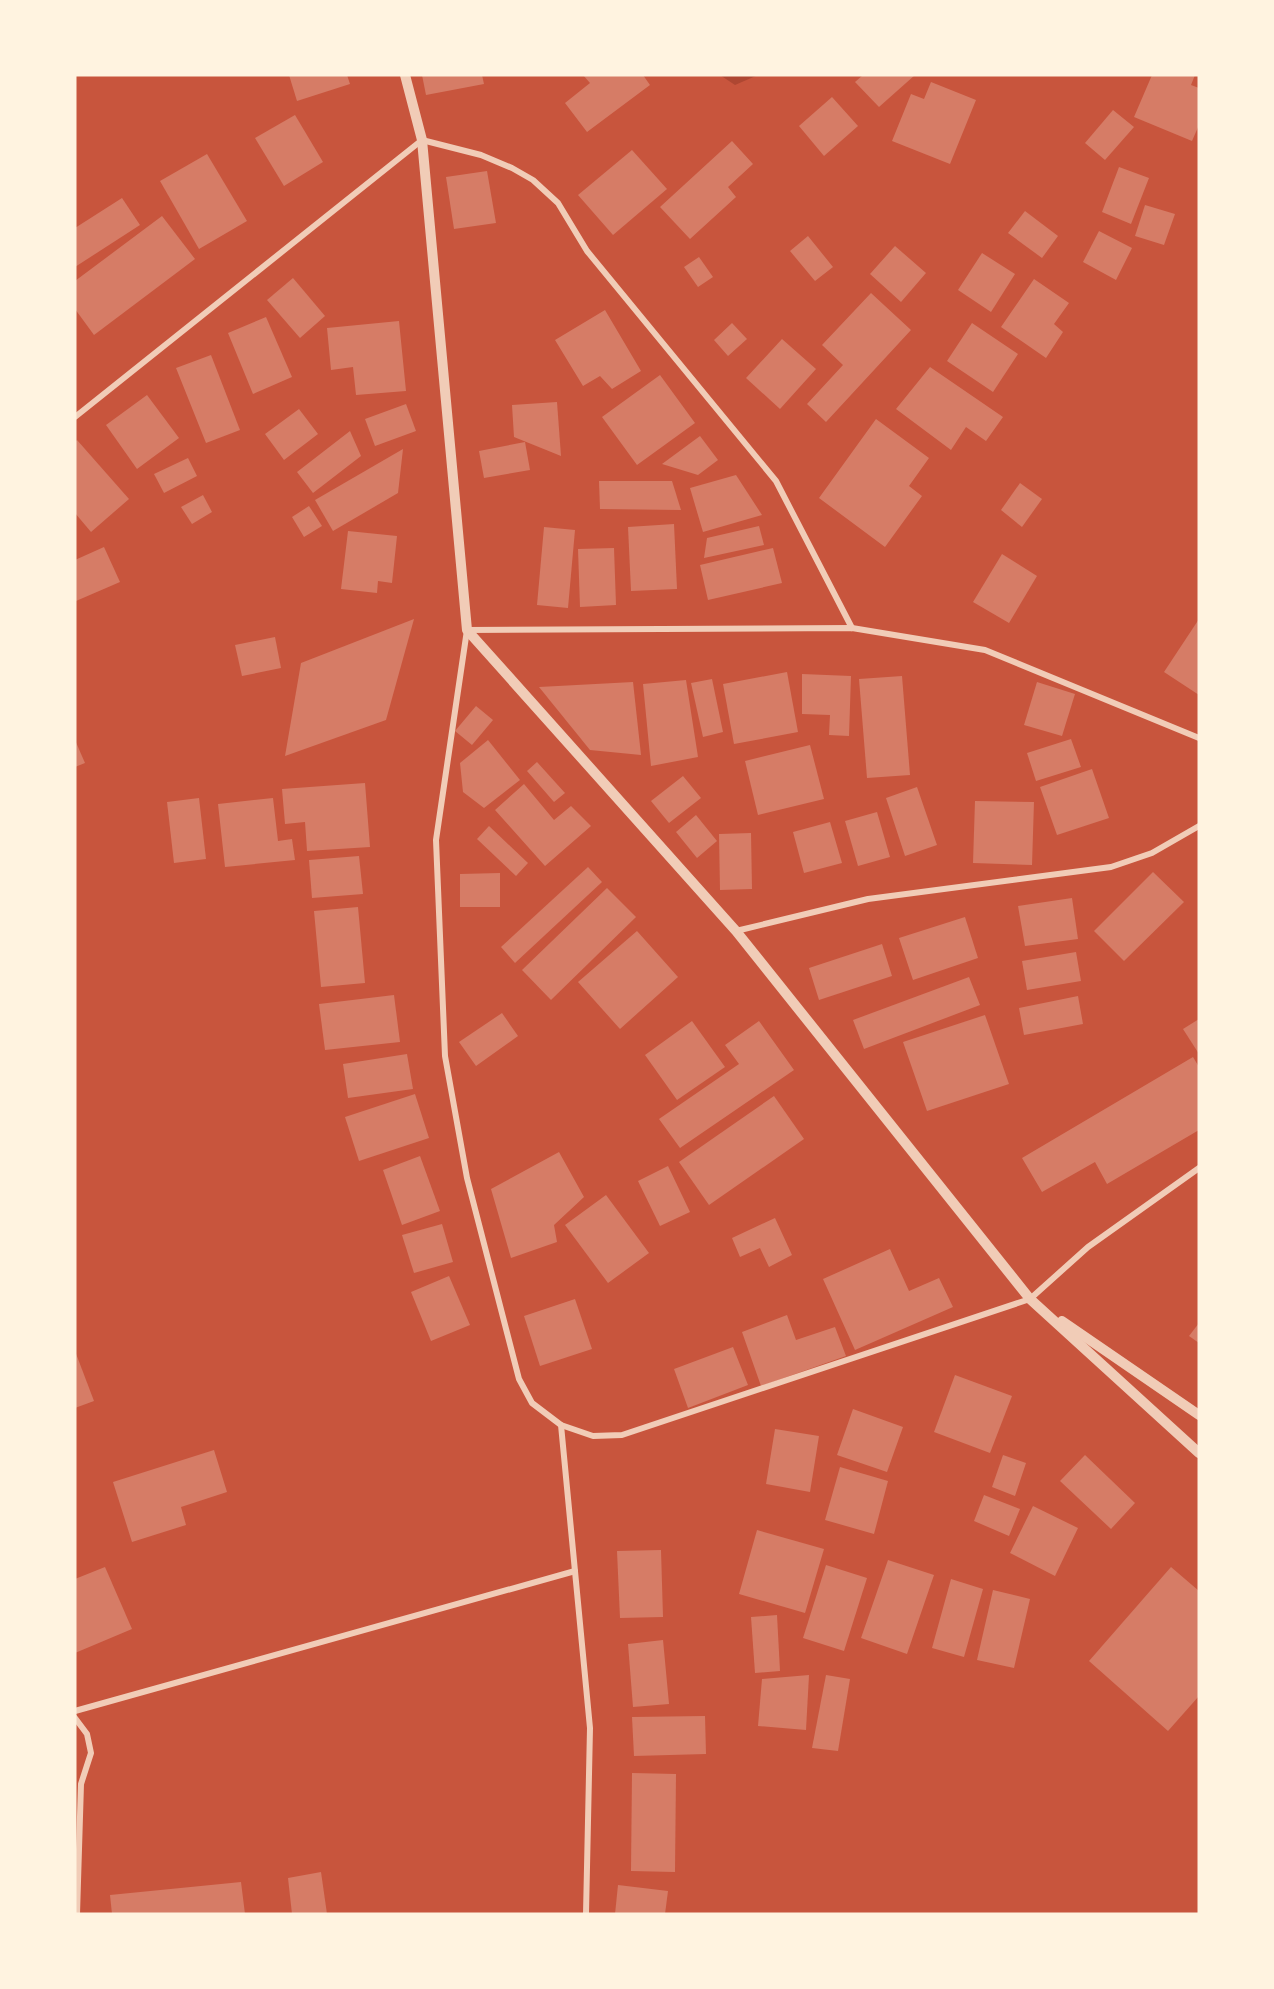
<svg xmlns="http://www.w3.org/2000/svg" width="1274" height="1989" viewBox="0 0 1274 1989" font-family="Manrope,sans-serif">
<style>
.green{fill:#ae4732}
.building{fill:#d67c66}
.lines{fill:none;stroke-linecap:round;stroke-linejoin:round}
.minor{stroke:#f1ccb7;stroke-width:6}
.tertiary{stroke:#f1ccb7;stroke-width:10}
</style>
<rect width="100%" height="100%" fill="#c8553d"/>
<path class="green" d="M 720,75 L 758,75 L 735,85 Z"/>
<g class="building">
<path d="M 289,75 L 347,75 L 350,84 L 297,101 Z"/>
<path d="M 422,75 L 482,75 L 484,84 L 426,95 Z"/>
<path d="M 583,75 L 643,75 L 650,85 L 587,132 L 565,103 L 590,83 Z"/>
<path d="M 863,75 L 915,75 L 879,107 L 855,82 Z"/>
<path d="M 1152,75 L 1195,75 L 1191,85 L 1199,88 L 1199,125 L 1192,141 L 1134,117 Z"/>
<path d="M 931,82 L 976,100 L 950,164 L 892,141 L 911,94 L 924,99 Z"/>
<path d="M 832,97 L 858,126 L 824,156 L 799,126 Z"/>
<path d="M 1113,110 L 1134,127 L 1105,160 L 1085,143 Z"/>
<path d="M 295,115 L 323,162 L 284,186 L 255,138 Z"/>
<path d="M 732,141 L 753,164 L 728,187 L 736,197 L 690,239 L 660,207 Z"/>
<path d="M 632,150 L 667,189 L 613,235 L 578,195 Z"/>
<path d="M 207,154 L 247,221 L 199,249 L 160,181 Z"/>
<path d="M 1119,167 L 1149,178 L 1131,224 L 1102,212 Z"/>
<path d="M 487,171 L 496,223 L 454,229 L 446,177 Z"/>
<path d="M 122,198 L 140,225 L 75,267 L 75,228 Z"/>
<path d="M 1145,205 L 1175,214 L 1164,245 L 1135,236 Z"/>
<path d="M 1025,211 L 1058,236 L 1042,258 L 1008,233 Z"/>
<path d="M 162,216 L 195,259 L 94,335 L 75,309 L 75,281 Z"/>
<path d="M 1099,231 L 1132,248 L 1116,280 L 1083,262 Z"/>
<path d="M 808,236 L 833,267 L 815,281 L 790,251 Z"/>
<path d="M 895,246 L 926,273 L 901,302 L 870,274 Z"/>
<path d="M 982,253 L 1015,274 L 991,312 L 958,290 Z"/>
<path d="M 699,257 L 713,277 L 698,287 L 684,267 Z"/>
<path d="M 293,278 L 325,316 L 300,338 L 267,300 Z"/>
<path d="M 1034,279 L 1069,303 L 1054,324 L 1063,332 L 1046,358 L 1001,327 Z"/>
<path d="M 871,293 L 911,330 L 826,422 L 807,404 L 843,365 L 822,345 Z"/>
<path d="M 605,310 L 641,371 L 612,389 L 600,376 L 583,386 L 555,340 Z"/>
<path d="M 266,317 L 292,377 L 253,394 L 228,333 Z"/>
<path d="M 399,321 L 406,391 L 356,395 L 353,367 L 331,370 L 327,328 Z"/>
<path d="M 732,323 L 747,339 L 728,356 L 714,340 Z"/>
<path d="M 972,323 L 1018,354 L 993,392 L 947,361 Z"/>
<path d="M 782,339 L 816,369 L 780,409 L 746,378 Z"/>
<path d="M 211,355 L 240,430 L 206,443 L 176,368 Z"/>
<path d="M 930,367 L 1003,417 L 986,441 L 966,427 L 951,450 L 896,409 Z"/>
<path d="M 660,375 L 695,423 L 637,465 L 602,417 Z"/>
<path d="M 147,395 L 179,438 L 137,469 L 106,425 Z"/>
<path d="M 557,402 L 561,456 L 514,437 L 512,405 Z"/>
<path d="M 406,404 L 416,431 L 375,446 L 365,419 Z"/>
<path d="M 299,409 L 318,434 L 284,460 L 265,434 Z"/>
<path d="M 876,419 L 929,458 L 909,486 L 922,496 L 885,547 L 819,498 Z"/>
<path d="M 350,431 L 361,456 L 313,493 L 297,472 Z"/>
<path d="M 700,436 L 718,460 L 698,475 L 662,464 Z"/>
<path d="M 77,440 L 129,499 L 91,532 L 75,513 L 75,442 Z"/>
<path d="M 525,442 L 530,470 L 484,478 L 479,451 Z"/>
<path d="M 403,449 L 398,493 L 333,531 L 315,500 Z"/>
<path d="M 188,458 L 197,476 L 164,493 L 154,474 Z"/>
<path d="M 736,475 L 762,515 L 703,532 L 690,488 Z"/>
<path d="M 599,481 L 672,481 L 681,510 L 600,509 Z"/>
<path d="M 1020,483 L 1042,499 L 1022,527 L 1001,510 Z"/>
<path d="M 203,495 L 212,512 L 192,524 L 181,507 Z"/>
<path d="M 309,506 L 322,526 L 304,537 L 292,517 Z"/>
<path d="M 674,524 L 677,589 L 631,591 L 628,527 Z"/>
<path d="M 759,526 L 764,545 L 704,558 L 707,538 Z"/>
<path d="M 544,527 L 575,530 L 568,608 L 537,605 Z"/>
<path d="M 348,531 L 397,536 L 392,583 L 378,581 L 377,593 L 341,589 Z"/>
<path d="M 104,547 L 120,582 L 76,601 L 75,560 Z"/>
<path d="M 614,548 L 616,605 L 580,607 L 578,549 Z"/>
<path d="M 773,548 L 782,583 L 708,600 L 700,565 Z"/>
<path d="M 1002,554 L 1037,576 L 1009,623 L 973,602 Z"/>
<path d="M 414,619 L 386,720 L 285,756 L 301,663 Z"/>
<path d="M 1199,619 L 1199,695 L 1164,672 Z"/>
<path d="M 275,637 L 281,668 L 242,676 L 235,645 Z"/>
<path d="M 787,672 L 798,732 L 734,744 L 723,684 Z"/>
<path d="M 802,674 L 851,676 L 849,736 L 829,735 L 830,715 L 802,714 Z"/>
<path d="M 902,676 L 910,775 L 867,778 L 859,679 Z"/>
<path d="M 712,679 L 723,732 L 703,737 L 691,683 Z"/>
<path d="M 686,680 L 698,757 L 651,766 L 643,684 Z"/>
<path d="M 633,682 L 641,755 L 590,750 L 539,687 Z"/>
<path d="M 1037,682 L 1075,694 L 1062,736 L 1024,725 Z"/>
<path d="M 476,706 L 493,720 L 472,745 L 455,731 Z"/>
<path d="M 1071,739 L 1081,767 L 1036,781 L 1027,753 Z"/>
<path d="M 75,740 L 85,763 L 75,767 Z"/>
<path d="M 488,740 L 520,780 L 484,808 L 463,792 L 460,763 Z"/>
<path d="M 810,745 L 824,799 L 758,815 L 745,761 Z"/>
<path d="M 537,762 L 565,793 L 554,802 L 527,771 Z"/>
<path d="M 1092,769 L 1109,818 L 1057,835 L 1040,787 Z"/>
<path d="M 683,776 L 701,798 L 669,823 L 651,801 Z"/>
<path d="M 365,783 L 370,847 L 307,851 L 305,822 L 285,824 L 282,789 Z"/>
<path d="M 524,784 L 554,820 L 571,806 L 591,826 L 545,866 L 495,810 Z"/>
<path d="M 917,787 L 937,845 L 905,856 L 886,798 Z"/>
<path d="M 199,798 L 206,859 L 174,863 L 167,802 Z"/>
<path d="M 273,798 L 278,841 L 292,839 L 295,860 L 225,867 L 218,804 Z"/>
<path d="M 975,801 L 1034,802 L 1032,865 L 973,863 Z"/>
<path d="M 877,812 L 890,857 L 858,866 L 845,821 Z"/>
<path d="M 696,815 L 717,841 L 697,858 L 676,832 Z"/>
<path d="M 830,822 L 842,863 L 804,873 L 793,832 Z"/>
<path d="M 489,826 L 528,863 L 516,876 L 477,839 Z"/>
<path d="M 751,833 L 752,889 L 720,890 L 719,834 Z"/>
<path d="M 359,856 L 363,894 L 312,898 L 309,860 Z"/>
<path d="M 588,867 L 602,882 L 515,963 L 501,947 Z"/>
<path d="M 1153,872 L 1184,902 L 1124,961 L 1094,931 Z"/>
<path d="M 500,873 L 500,907 L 460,907 L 460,874 Z"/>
<path d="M 607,888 L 636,917 L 551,1000 L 522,970 Z"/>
<path d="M 1072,898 L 1078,939 L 1025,946 L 1018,906 Z"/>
<path d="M 358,907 L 365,983 L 321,987 L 314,911 Z"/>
<path d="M 965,917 L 978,958 L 913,980 L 899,938 Z"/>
<path d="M 637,931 L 678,977 L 620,1029 L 578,982 Z"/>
<path d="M 882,944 L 892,976 L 819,1000 L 809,968 Z"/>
<path d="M 1076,952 L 1081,981 L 1027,990 L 1022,961 Z"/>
<path d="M 969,977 L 980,1005 L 864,1049 L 853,1020 Z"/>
<path d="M 394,995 L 400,1042 L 325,1050 L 319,1004 Z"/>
<path d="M 1078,996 L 1083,1024 L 1024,1035 L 1019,1008 Z"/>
<path d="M 502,1013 L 518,1036 L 476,1066 L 459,1042 Z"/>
<path d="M 985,1015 L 1009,1084 L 927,1111 L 903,1042 Z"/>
<path d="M 1199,1019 L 1199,1054 L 1183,1029 Z"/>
<path d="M 692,1021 L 725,1067 L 677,1100 L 645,1055 Z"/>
<path d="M 759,1021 L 794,1070 L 680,1148 L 659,1119 L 739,1064 L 725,1045 Z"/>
<path d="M 407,1054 L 413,1089 L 348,1098 L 343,1064 Z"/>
<path d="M 1193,1057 L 1199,1067 L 1199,1130 L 1107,1184 L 1095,1162 L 1042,1192 L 1022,1158 Z"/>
<path d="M 415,1094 L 429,1138 L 359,1161 L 345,1117 Z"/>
<path d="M 774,1096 L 804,1139 L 709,1205 L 679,1162 Z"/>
<path d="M 559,1152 L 584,1197 L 554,1225 L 557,1242 L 511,1258 L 491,1189 Z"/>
<path d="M 420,1156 L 440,1211 L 402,1225 L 383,1170 Z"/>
<path d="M 668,1166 L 690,1212 L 660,1226 L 638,1181 Z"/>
<path d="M 606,1195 L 649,1253 L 608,1283 L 565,1225 Z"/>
<path d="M 775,1218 L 792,1255 L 769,1267 L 760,1248 L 740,1257 L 732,1238 Z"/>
<path d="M 442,1224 L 453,1262 L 414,1273 L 402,1235 Z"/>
<path d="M 890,1249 L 909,1291 L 939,1278 L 953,1307 L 855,1350 L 823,1279 Z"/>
<path d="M 449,1276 L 470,1325 L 431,1341 L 411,1292 Z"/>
<path d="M 575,1299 L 592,1349 L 540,1366 L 524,1316 Z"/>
<path d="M 787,1315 L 796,1340 L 835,1327 L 846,1356 L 761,1386 L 742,1332 Z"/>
<path d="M 1199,1323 L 1199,1343 L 1189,1336 Z"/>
<path d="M 733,1347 L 748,1385 L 688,1408 L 674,1369 Z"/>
<path d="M 75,1351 L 94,1401 L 75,1408 Z"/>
<path d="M 955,1375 L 1012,1396 L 990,1453 L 934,1432 Z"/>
<path d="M 853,1409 L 903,1427 L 887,1472 L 837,1455 Z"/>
<path d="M 775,1429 L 819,1436 L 810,1492 L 766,1484 Z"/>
<path d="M 214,1450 L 227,1492 L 181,1507 L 186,1525 L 132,1542 L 113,1482 Z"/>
<path d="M 1003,1455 L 1026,1463 L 1015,1496 L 992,1487 Z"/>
<path d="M 1085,1455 L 1135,1503 L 1111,1529 L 1060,1481 Z"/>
<path d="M 840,1467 L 888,1481 L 874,1534 L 825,1520 Z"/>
<path d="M 984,1495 L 1020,1509 L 1009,1536 L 974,1521 Z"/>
<path d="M 1033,1506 L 1078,1528 L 1055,1576 L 1010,1553 Z"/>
<path d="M 757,1530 L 824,1549 L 805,1613 L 739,1594 Z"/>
<path d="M 661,1550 L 663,1617 L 620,1618 L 617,1551 Z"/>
<path d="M 888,1560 L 934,1575 L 907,1654 L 861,1638 Z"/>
<path d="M 826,1565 L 867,1578 L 844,1651 L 803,1638 Z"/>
<path d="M 105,1567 L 132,1629 L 75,1653 L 75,1579 Z"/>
<path d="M 1171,1567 L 1199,1591 L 1199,1696 L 1168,1731 L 1089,1661 Z"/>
<path d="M 951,1579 L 983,1589 L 964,1657 L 932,1648 Z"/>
<path d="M 993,1590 L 1030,1599 L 1014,1668 L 977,1660 Z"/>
<path d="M 777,1615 L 780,1671 L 755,1673 L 751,1617 Z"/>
<path d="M 663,1640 L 669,1704 L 633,1707 L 628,1644 Z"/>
<path d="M 809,1675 L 806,1730 L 758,1726 L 762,1679 Z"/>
<path d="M 826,1675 L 850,1679 L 838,1751 L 812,1748 Z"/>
<path d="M 705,1716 L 706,1754 L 634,1756 L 632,1717 Z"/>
<path d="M 632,1773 L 676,1774 L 675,1872 L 631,1871 Z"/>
<path d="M 321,1872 L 327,1914 L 292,1914 L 288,1878 Z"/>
<path d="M 241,1882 L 245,1914 L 112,1914 L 110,1895 Z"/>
<path d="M 618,1885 L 668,1891 L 665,1914 L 615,1914 Z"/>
</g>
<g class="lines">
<g class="minor">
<path d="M 75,417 L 422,140 L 481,155 L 512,168 L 533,180 L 558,203 L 587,251 L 776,481 L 852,628"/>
<path d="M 736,931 L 868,899 L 1111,867 L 1152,853 L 1199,826"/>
<path d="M 561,1425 L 593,1436 L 622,1435 L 1030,1299 L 1088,1247 L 1199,1168"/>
<path d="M 75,1711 L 575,1571"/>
<path d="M 75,1718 L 87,1734 L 91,1753 L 81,1784 L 77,1914"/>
<path d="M 586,1914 L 590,1728 L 561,1425 L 532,1403 L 519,1379 L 467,1178 L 445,1056 L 436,840 L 467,630 L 852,628 L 985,650 L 1199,738"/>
</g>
<g class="tertiary">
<path d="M 405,75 L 422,140 L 467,630 L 736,931 L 1030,1299 L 1199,1453"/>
<path d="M 1062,1321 L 1199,1415"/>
</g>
</g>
<rect width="1274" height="1989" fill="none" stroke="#fff3e0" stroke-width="153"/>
</svg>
